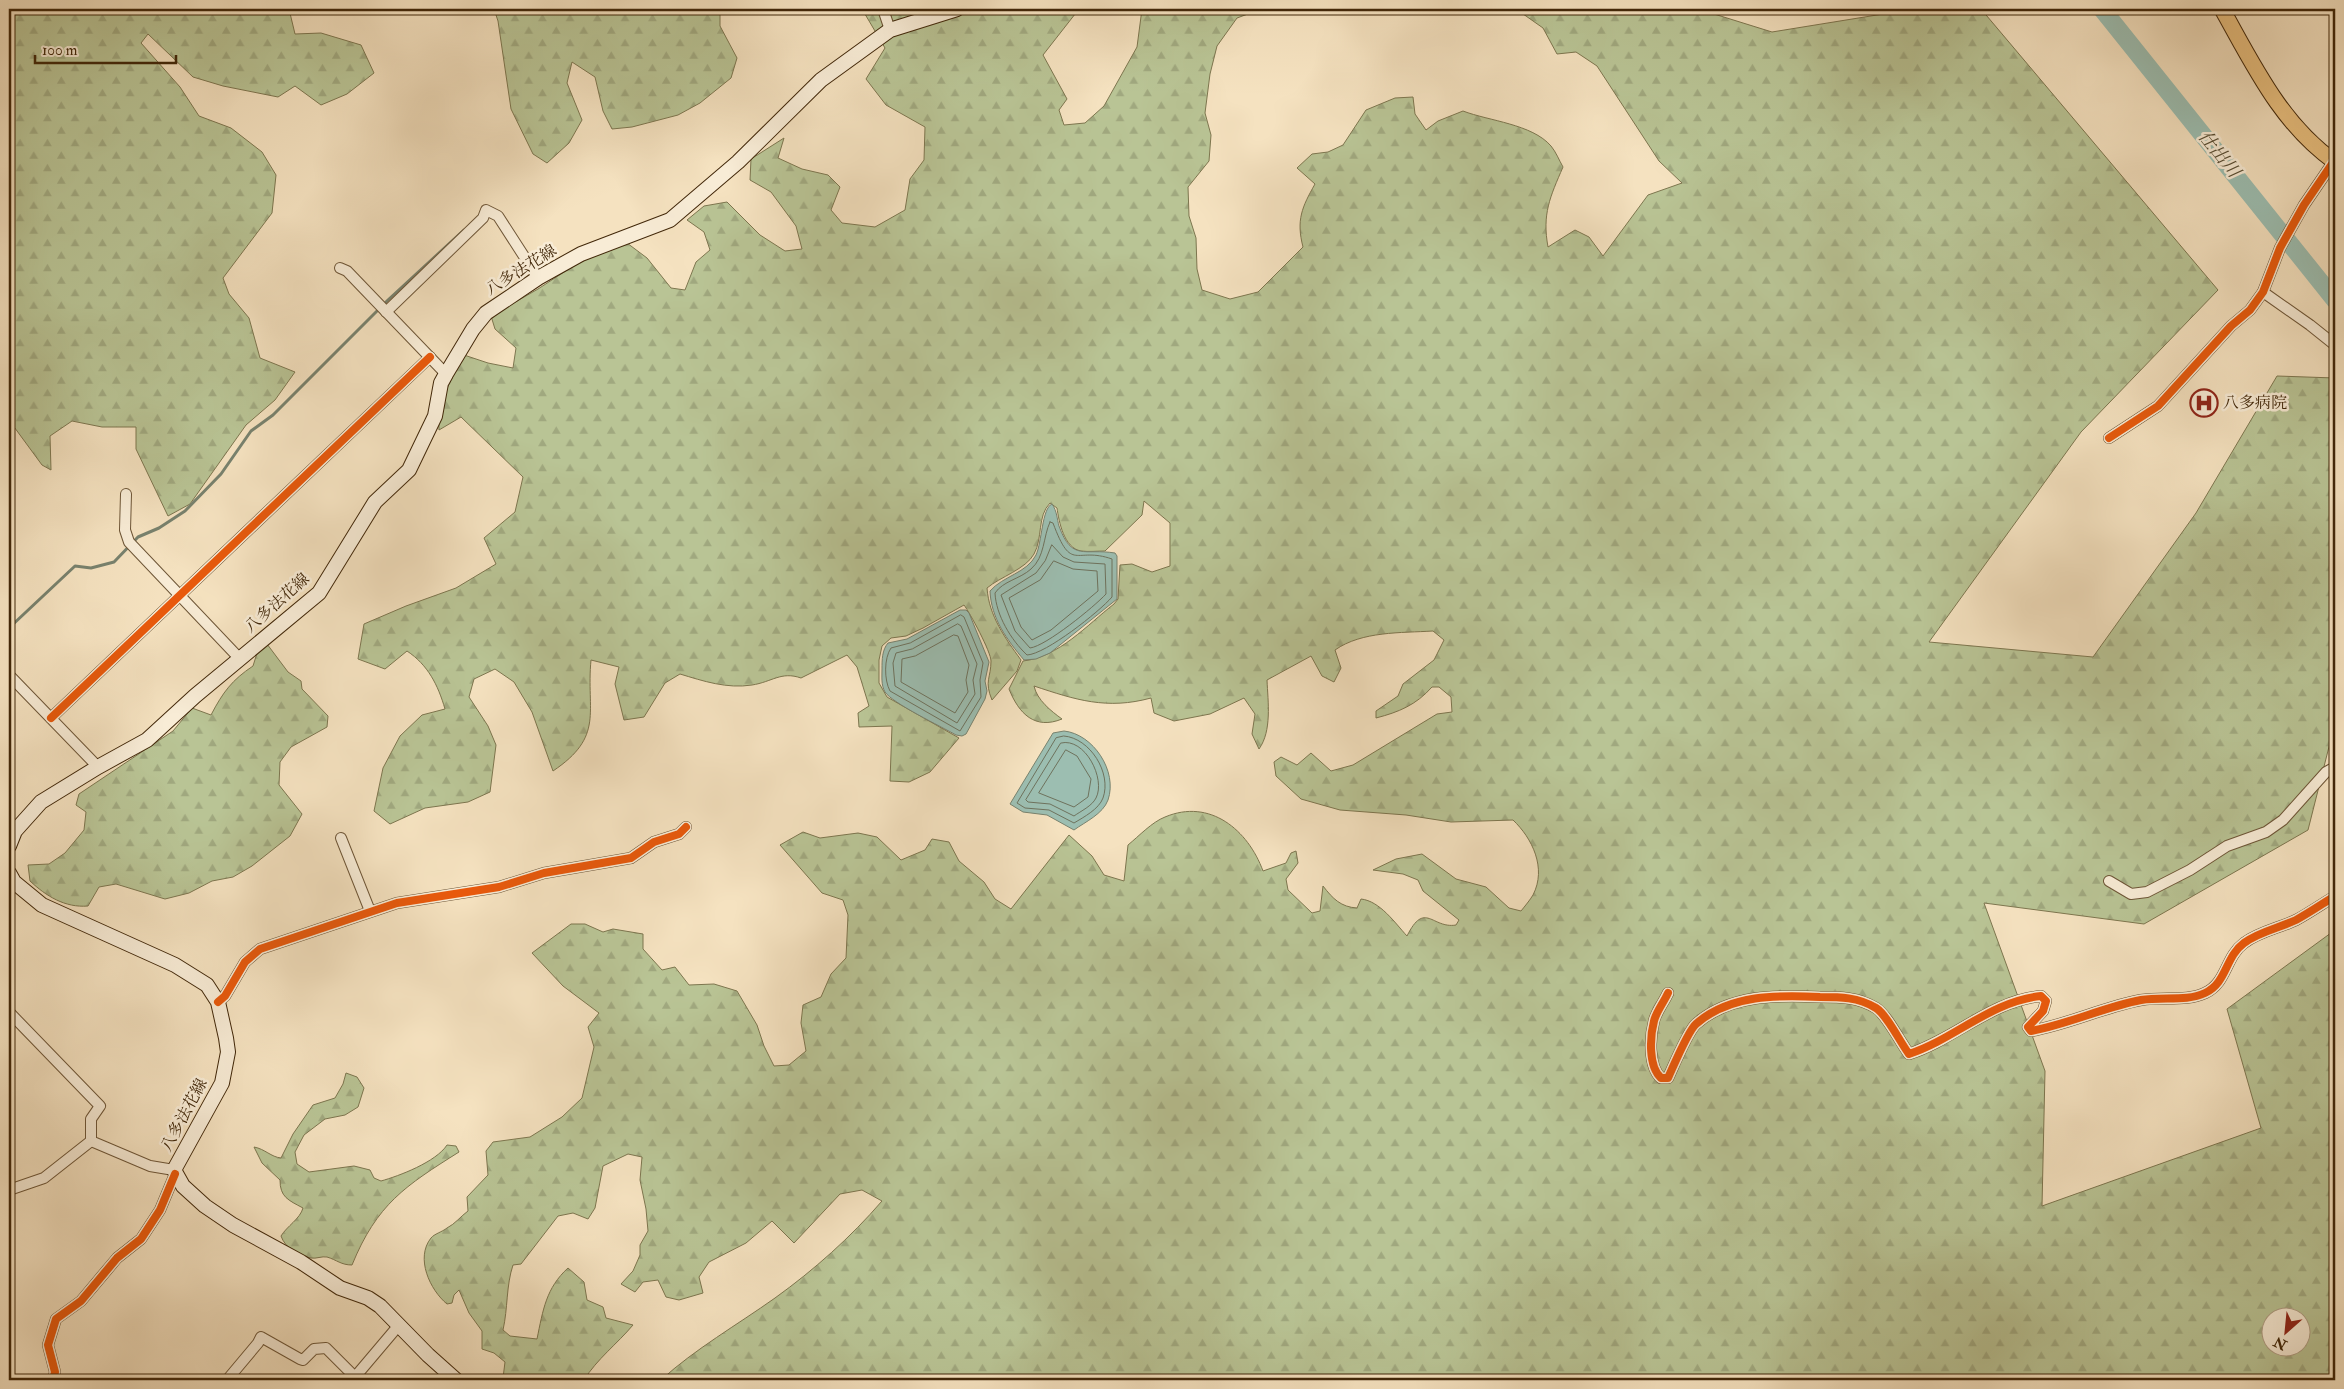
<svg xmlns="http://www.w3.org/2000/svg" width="2344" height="1389" viewBox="0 0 2344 1389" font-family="'IM FELL Double Pica','Noto Serif JP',serif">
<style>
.forest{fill:url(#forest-firs);stroke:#7d764f;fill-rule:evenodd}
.water{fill:#9cbeb1;stroke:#78826e}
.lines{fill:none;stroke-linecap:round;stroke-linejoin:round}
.shore{stroke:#6e725d;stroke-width:1}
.stream{stroke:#78826e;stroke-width:3}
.river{stroke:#9cbeb1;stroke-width:18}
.street-casing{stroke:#6e5637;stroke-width:12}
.secondary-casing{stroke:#412709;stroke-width:16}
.primary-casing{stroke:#412709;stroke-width:17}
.street{stroke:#f8ecd6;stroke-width:10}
.secondary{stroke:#f8ecd6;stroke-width:14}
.primary{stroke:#eac180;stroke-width:15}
.cycleway-casing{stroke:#f8ecd6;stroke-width:11}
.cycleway{stroke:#e8590c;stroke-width:8}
.labels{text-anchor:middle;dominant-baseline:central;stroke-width:5;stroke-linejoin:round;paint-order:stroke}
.street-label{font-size:16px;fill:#412709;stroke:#f8ecd6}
.poi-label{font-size:16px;fill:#412709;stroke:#f8ecd6;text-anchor:start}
.water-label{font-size:18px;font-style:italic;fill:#584d33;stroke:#f8ecd6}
</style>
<defs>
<pattern id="forest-firs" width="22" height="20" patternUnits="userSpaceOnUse" patternTransform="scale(1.25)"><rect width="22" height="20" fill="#b9c495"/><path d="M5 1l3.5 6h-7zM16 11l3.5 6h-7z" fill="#a0a87f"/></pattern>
</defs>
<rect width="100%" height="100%" fill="#f5e2c0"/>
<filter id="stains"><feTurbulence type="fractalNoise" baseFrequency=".004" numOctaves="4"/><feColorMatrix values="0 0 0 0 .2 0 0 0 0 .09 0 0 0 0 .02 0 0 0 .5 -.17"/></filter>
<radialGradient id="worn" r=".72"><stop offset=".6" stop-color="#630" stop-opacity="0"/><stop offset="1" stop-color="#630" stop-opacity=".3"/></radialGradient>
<g class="forest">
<path d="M 9,9 L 289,9 L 295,34 L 321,33 L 361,45 L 374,73 L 347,94 L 321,105 L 295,86 L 278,97 L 223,86 L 193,77 L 148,34 L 141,43 L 180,87 L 199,116 L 231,128 L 262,152 L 276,175 L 272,213 L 223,278 L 229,294 L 249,318 L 260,358 L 295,372 L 275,400 L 246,425 L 190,504 L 168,516 L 136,449 L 136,427 L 102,427 L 72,421 L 50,436 L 51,470 L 42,465 L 9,420 Z"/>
<path d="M 494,9 L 720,9 L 720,26 L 737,58 L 731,78 L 700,103 L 678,115 L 632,127 L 612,129 L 603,111 L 595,77 L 572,62 L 567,83 L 582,120 L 569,143 L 547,163 L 533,154 L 511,109 L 498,21 Z"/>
<path d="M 862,9 L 1079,9 L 1043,55 L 1067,99 L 1059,110 L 1064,125 L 1085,123 L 1104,106 L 1137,47 L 1142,9 L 1312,9 L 1293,14 L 1256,11 L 1237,18 L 1217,46 L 1210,74 L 1205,113 L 1211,135 L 1209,161 L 1188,187 L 1189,216 L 1196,238 L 1197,269 L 1202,290 L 1230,299 L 1258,292 L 1303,247 C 1296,220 1302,207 1315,184 L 1297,168 L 1312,154 L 1328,152 L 1343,145 L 1366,110 L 1395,98 L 1413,97 L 1415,114 L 1426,130 L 1438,121 L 1463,111 C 1489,121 1532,124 1551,146 C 1556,152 1559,160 1563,167 C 1550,197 1542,214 1548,247 L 1575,230 L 1589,237 L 1603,256 L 1648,195 L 1682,183 L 1659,161 L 1597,66 L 1576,52 L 1557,54 L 1543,28 L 1516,9 L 1698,9 L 1772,32 L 1914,9 L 1981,9 L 2218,290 L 2081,432 L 1929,642 L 2093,657 L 2196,513 L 2277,376 L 2335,378 L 2335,723 L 2308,830 L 2144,924 L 1984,903 L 2045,1071 L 2042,1206 L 2261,1128 L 2227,1009 L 2335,930 L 2335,1380 L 661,1380 C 695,1349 737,1325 775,1298 C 814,1270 851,1237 882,1201 L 862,1190 L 840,1194 L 794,1243 L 772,1221 L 746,1243 L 709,1262 L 699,1277 L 703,1293 L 679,1300 L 666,1297 L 658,1280 L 643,1282 L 635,1292 L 621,1284 L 633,1271 L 640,1255 L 640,1245 L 648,1231 L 646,1209 L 640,1180 L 642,1157 L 628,1154 L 603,1166 L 595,1208 L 588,1219 L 573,1213 L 558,1216 L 521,1264 L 513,1265 C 506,1286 508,1308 503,1330 L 510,1336 L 537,1339 C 543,1310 546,1288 568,1268 L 584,1282 L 587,1300 L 603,1307 L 606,1318 L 633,1325 C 617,1344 597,1359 584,1380 L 524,1380 L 503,1378 L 505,1362 L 494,1353 L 482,1349 L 482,1331 L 469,1313 L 459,1290 L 454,1295 L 452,1303 L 447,1304 C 430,1290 415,1258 431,1238 C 434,1234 442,1232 447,1228 C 455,1224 461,1216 468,1211 L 467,1197 L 488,1175 L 486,1151 L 493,1142 L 530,1137 L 562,1117 L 582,1098 L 594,1047 L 588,1027 L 599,1013 L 563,986 L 532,953 L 571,924 L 585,924 L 603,932 L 613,929 L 643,934 L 643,949 L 662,970 L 675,967 L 689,985 L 714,984 L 737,991 L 757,1025 L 764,1046 L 774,1066 L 789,1065 L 806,1051 L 801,1023 L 803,1005 L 821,997 L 831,974 L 846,958 L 848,915 L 843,900 L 822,893 L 780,845 L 803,832 L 820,838 L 858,833 L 877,837 L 901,860 L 925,850 L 932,839 L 949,842 L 959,861 L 984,882 L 995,899 L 1011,909 L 1069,835 L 1092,856 L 1104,875 L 1124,881 L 1128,845 C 1139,836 1152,822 1165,817 C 1210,798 1248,830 1263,871 L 1286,863 L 1291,853 L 1296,851 L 1298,863 L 1286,879 L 1288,890 L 1312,913 L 1320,911 L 1323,886 C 1333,899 1341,907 1357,908 L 1361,899 C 1380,901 1395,923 1407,936 C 1425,900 1432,929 1456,925 L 1459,920 L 1423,891 L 1418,880 L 1403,874 L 1373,870 L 1396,859 L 1422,854 L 1456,879 L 1486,887 L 1509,908 L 1521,911 C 1525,906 1530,900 1533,895 C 1547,868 1532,838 1513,820 L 1451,822 L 1406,815 L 1340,810 L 1301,799 L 1276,776 L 1274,762 L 1281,757 L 1297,765 L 1311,753 L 1331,771 L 1353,765 L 1437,714 L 1452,712 L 1451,697 L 1439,687 L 1432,687 C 1416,705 1399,712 1376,718 L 1376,711 L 1398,696 L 1403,684 L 1434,660 L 1444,640 L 1433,631 C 1401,633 1362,631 1335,650 L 1341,668 L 1334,682 L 1322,676 L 1311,656 L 1267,680 C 1268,702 1272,731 1259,749 L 1252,734 L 1255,714 L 1244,698 L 1210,714 L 1174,721 L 1154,713 L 1151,698 C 1107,710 1076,700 1034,686 C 1037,700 1051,711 1062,719 C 1035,730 1019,714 1009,689 L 1023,661 C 1059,657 1087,625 1114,604 L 1118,599 L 1120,565 L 1132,564 L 1152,572 L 1170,566 L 1170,523 L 1144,501 L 1142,515 L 1105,551 C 1097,551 1089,552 1081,551 C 1064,548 1059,522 1057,508 L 1050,503 C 1037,516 1043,538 1034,554 C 1026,569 1000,577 987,588 C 989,616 1005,638 1021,660 L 1017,671 L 992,700 C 984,681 991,678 991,661 C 991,652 970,613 964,605 L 923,628 L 906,636 L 891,638 L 882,646 L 879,660 L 879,683 L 887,697 L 959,738 L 930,772 L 909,782 L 890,781 L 892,726 L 859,727 L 858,713 L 869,706 L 857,667 L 847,655 L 801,678 C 781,671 772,682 752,685 C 727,689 703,681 680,674 L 665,683 L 644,717 L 624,720 L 615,684 L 619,667 L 591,660 C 586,712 605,736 553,771 L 532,712 L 514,682 L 495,669 L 474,679 L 469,697 L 488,726 L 496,745 L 490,792 L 468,802 L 425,808 L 390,824 L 374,811 L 383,768 L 400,736 L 422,715 L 445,709 C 438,685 428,665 407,651 L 385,669 L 358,659 L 364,624 L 406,606 L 456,588 L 496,564 L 484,538 L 515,512 L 523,477 L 461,417 L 439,430 C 437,402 452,378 464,355 L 488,363 L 513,368 L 516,348 L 495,329 L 491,316 L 538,289 L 584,259 L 627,243 L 647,258 L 671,288 L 685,290 L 696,262 L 710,250 L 704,232 L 687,220 L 704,206 L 727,202 L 760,235 L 785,251 L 802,249 L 796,226 L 771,192 L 750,180 L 751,159 L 784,138 L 778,158 L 802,169 L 828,175 L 840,187 L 831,210 L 842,223 L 875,227 L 905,210 L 910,179 L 924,160 L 925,127 L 886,105 L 866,79 L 885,48 ZM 2272,1316 L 2302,1316 L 2302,1346 L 2272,1346 Z"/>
<path d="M 267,644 L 288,672 L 301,681 L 302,689 L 328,716 L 327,727 L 291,747 L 280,762 L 279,785 L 302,814 L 290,836 L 252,866 L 233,877 L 212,881 L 189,893 L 165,899 L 116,884 L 99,887 L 88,906 C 65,908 46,896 30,881 L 28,865 L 49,864 L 65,853 L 84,830 L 86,812 L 76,805 L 79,794 L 173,731 L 192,708 L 211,715 C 223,692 232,680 253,666 L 258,650 Z"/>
<path d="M 346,1073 L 357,1077 L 364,1088 L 358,1107 L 345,1115 L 325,1119 L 304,1135 L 295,1152 L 297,1164 L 309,1172 L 354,1166 L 370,1170 L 374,1178 L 381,1181 C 399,1176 436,1162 447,1145 L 456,1146 L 459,1152 C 405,1186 377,1204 352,1265 C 341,1265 337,1260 327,1257 C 322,1256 316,1259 311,1258 C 299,1256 285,1248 281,1236 C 287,1226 300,1219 303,1208 C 288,1200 280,1197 280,1180 L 262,1163 L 254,1147 C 265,1149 271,1157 281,1158 L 293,1134 L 313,1105 L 335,1098 L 343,1084 Z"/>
</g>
<g class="water">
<path d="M 1052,504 C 1057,511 1057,519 1059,526 C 1072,562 1084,548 1115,553 L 1117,556 L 1117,599 L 1050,653 L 1036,659 L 1024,660 C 1007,640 991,618 990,591 C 1003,576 1027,573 1036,555 C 1042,542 1042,508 1052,504 Z"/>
<path d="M 960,610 L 966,610 L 969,613 L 989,662 L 985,681 L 987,691 L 985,699 L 966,734 L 962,736 L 956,735 C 942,727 892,703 885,692 C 881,685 882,677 882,669 C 882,660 882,650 888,643 L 907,639 Z"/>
<path d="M 1064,731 C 1093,734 1118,771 1108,800 C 1103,814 1085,822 1074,830 L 1047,815 L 1023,812 L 1010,804 L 1053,733 Z"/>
</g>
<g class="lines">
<g class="shore">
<path d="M 1050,522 L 1053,523 C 1072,574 1075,546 1112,559 L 1112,597 C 1099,612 1046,654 1027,655 C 1011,640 996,615 995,593 C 1003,581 1020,579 1031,569 C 1045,557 1043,537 1050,522 Z"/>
<path d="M 1052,545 L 1063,557 L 1074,562 L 1105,564 L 1106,594 C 1094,607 1046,646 1030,648 L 1015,631 L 1001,595 L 1036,573 L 1045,561 Z"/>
<path d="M 1054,561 L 1073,569 L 1097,571 L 1098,591 L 1051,630 L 1032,640 L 1021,627 L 1009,598 L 1040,580 Z"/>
<path d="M 961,615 L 964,617 L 983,663 L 980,680 L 981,697 L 960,731 L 890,691 C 884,680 884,658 891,648 L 910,643 Z"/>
<path d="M 958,624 L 961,626 L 977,664 L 973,680 L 975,694 L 957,723 L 895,686 L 893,663 L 896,653 L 912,649 Z"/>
<path d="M 954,635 L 958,636 L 969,665 L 966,680 L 968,692 L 955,713 L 901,682 L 902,659 L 915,656 Z"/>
<path d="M 1064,736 C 1090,738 1112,773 1103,798 C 1099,809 1084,817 1074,823 L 1049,810 L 1025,808 L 1017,803 L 1056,738 Z"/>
<path d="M 1061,743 C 1085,737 1106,779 1096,798 C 1092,806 1081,811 1074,816 L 1050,804 L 1028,802 L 1026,800 Z"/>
<path d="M 1066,750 L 1077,756 L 1091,779 L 1088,797 L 1074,807 L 1039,793 Z"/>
</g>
<path class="stream" d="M 9,628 L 75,566 L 91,568 L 114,562 L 138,537 L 159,528 L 185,511 L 221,474 L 251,431 L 273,415 L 388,300 L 464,230"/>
<path class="river" d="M 2102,9 L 2335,300"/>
<g class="street-casing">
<g id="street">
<path d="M 883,9 L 890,30"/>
<path d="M 340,268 L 347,271 L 446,374"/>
<path d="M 2263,292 L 2310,325 L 2335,345"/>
<path d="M 386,312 L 483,218 L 486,210 L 498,216 L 538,278"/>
<path d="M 2109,438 L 2158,406 L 2231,326 L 2250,310 L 2263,292 L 2280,248 L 2304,205 L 2334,161"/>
<path d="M 126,494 L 125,530 L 129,542 L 240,659"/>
<path d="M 9,675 L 98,767"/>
<path d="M 51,718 L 430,357"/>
<path d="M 341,838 L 370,911"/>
<path d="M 2109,881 L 2131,894 L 2147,892 L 2190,870 L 2227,846 L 2266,832 L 2283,820 L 2326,772 L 2335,767"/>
<path d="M 1668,993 C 1664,1002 1656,1012 1654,1021 C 1650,1036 1648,1066 1661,1078 L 1668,1078 C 1674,1065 1688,1031 1696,1024 C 1730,994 1778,995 1820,997 C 1840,997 1858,997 1876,1008 C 1887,1015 1900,1042 1909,1054 C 1955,1039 1991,1001 2041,996 L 2046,1001 L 2043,1011 L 2028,1027 L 2031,1031 C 2069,1024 2104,1007 2141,1000 C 2162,996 2186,1002 2205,993 C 2227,983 2225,957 2244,943 C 2258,932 2279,928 2296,920 C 2309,913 2322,904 2335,896"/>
<path d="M 218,1002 L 225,996 L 245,962 L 260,949 L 397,903 L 499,887 L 544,873 L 631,858 L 654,842 L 679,834 L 686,827"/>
<path d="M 9,1012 L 100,1106 L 91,1119 L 91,1141 L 150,1166 L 174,1170"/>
<path d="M 9,1190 L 44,1178 L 91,1141"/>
<path d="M 53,1380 L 55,1372 L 48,1345 L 56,1319 L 81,1301 L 117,1258 L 141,1239 L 160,1210 L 175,1174"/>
<path d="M 227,1380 L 258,1343 L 261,1337 L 300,1359 L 303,1360 L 314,1349 L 326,1348 L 355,1377 L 399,1325"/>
</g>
</g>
<g class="secondary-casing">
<g id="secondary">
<path d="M 9,846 L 15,831 L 41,802 L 98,767 L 147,740 L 195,696 L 319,593 L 375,502 L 409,470 L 435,416 L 441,383 L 446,374 L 473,329 L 486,313 L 538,278 L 581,254 L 670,220 L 738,162 L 821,80 L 890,30 L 957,9"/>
<path d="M 9,873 L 14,882 L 42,905 L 175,965 L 207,985 L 218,1002 L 226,1038 L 228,1052 L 222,1083 L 174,1170 L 183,1186 L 205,1206 L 233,1225 L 301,1262 L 340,1288 L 368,1298 L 380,1306 L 428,1355 L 456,1380"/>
</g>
</g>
<g class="primary-casing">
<path id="primary" d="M 2222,9 C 2253,64 2281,124 2335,162"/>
</g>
<use href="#street" class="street"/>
<use href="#secondary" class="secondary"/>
<use href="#primary" class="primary"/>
<g class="cycleway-casing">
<g id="cycleway">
<path d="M 2109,438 L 2158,406 L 2231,326 L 2250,310 L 2263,292 L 2280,248 L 2304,205 L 2334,161"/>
<path d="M 51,718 L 430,357"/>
<path d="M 1668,993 C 1664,1002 1656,1012 1654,1021 C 1650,1036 1648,1066 1661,1078 L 1668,1078 C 1674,1065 1688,1031 1696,1024 C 1730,994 1778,995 1820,997 C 1840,997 1858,997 1876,1008 C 1887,1015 1900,1042 1909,1054 C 1955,1039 1991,1001 2041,996 L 2046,1001 L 2043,1011 L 2028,1027 L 2031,1031 C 2069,1024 2104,1007 2141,1000 C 2162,996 2186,1002 2205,993 C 2227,983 2225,957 2244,943 C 2258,932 2279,928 2296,920 C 2309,913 2322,904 2335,896"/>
<path d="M 218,1002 L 225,996 L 245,962 L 260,949 L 397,903 L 499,887 L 544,873 L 631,858 L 654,842 L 679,834 L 686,827"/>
<path d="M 53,1380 L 55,1372 L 48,1345 L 56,1319 L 81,1301 L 117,1258 L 141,1239 L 160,1210 L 175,1174"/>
</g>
</g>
<use href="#cycleway" class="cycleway"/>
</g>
<defs>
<g id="hospital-ring" transform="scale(1.4375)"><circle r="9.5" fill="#f8ecd6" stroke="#8f2418" stroke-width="1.5"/><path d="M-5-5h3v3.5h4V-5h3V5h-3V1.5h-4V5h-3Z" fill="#8f2418"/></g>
</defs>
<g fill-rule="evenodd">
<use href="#hospital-ring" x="2204" y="403"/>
</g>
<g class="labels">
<g class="street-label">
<text transform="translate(521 270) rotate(-32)">八多法花線</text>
<text transform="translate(277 603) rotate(-42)">八多法花線</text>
<text transform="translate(184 1115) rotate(-62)">八多法花線</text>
</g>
<g class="poi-label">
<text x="2223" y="403">八多病院</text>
</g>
<g class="water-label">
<text transform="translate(2219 154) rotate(51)">仕出川</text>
</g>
</g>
<rect width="2344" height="1389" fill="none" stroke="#f5e2c0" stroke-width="30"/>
<rect x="10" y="10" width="2324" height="1369" fill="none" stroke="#412709" stroke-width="2.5"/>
<rect x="15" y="15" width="2314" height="1359" fill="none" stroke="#412709"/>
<g transform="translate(2286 1332) rotate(207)"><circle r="24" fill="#f8ecd6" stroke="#af9d84"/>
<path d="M0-4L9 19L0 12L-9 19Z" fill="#8f2418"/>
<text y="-8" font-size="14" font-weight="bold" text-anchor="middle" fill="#412709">N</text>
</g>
<path d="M35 55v8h141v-8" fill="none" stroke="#412709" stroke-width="2.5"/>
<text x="42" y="55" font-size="15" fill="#412709" stroke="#f8ecd6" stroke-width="4" paint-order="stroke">100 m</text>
<rect width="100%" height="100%" filter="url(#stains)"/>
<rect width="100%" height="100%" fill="url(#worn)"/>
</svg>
